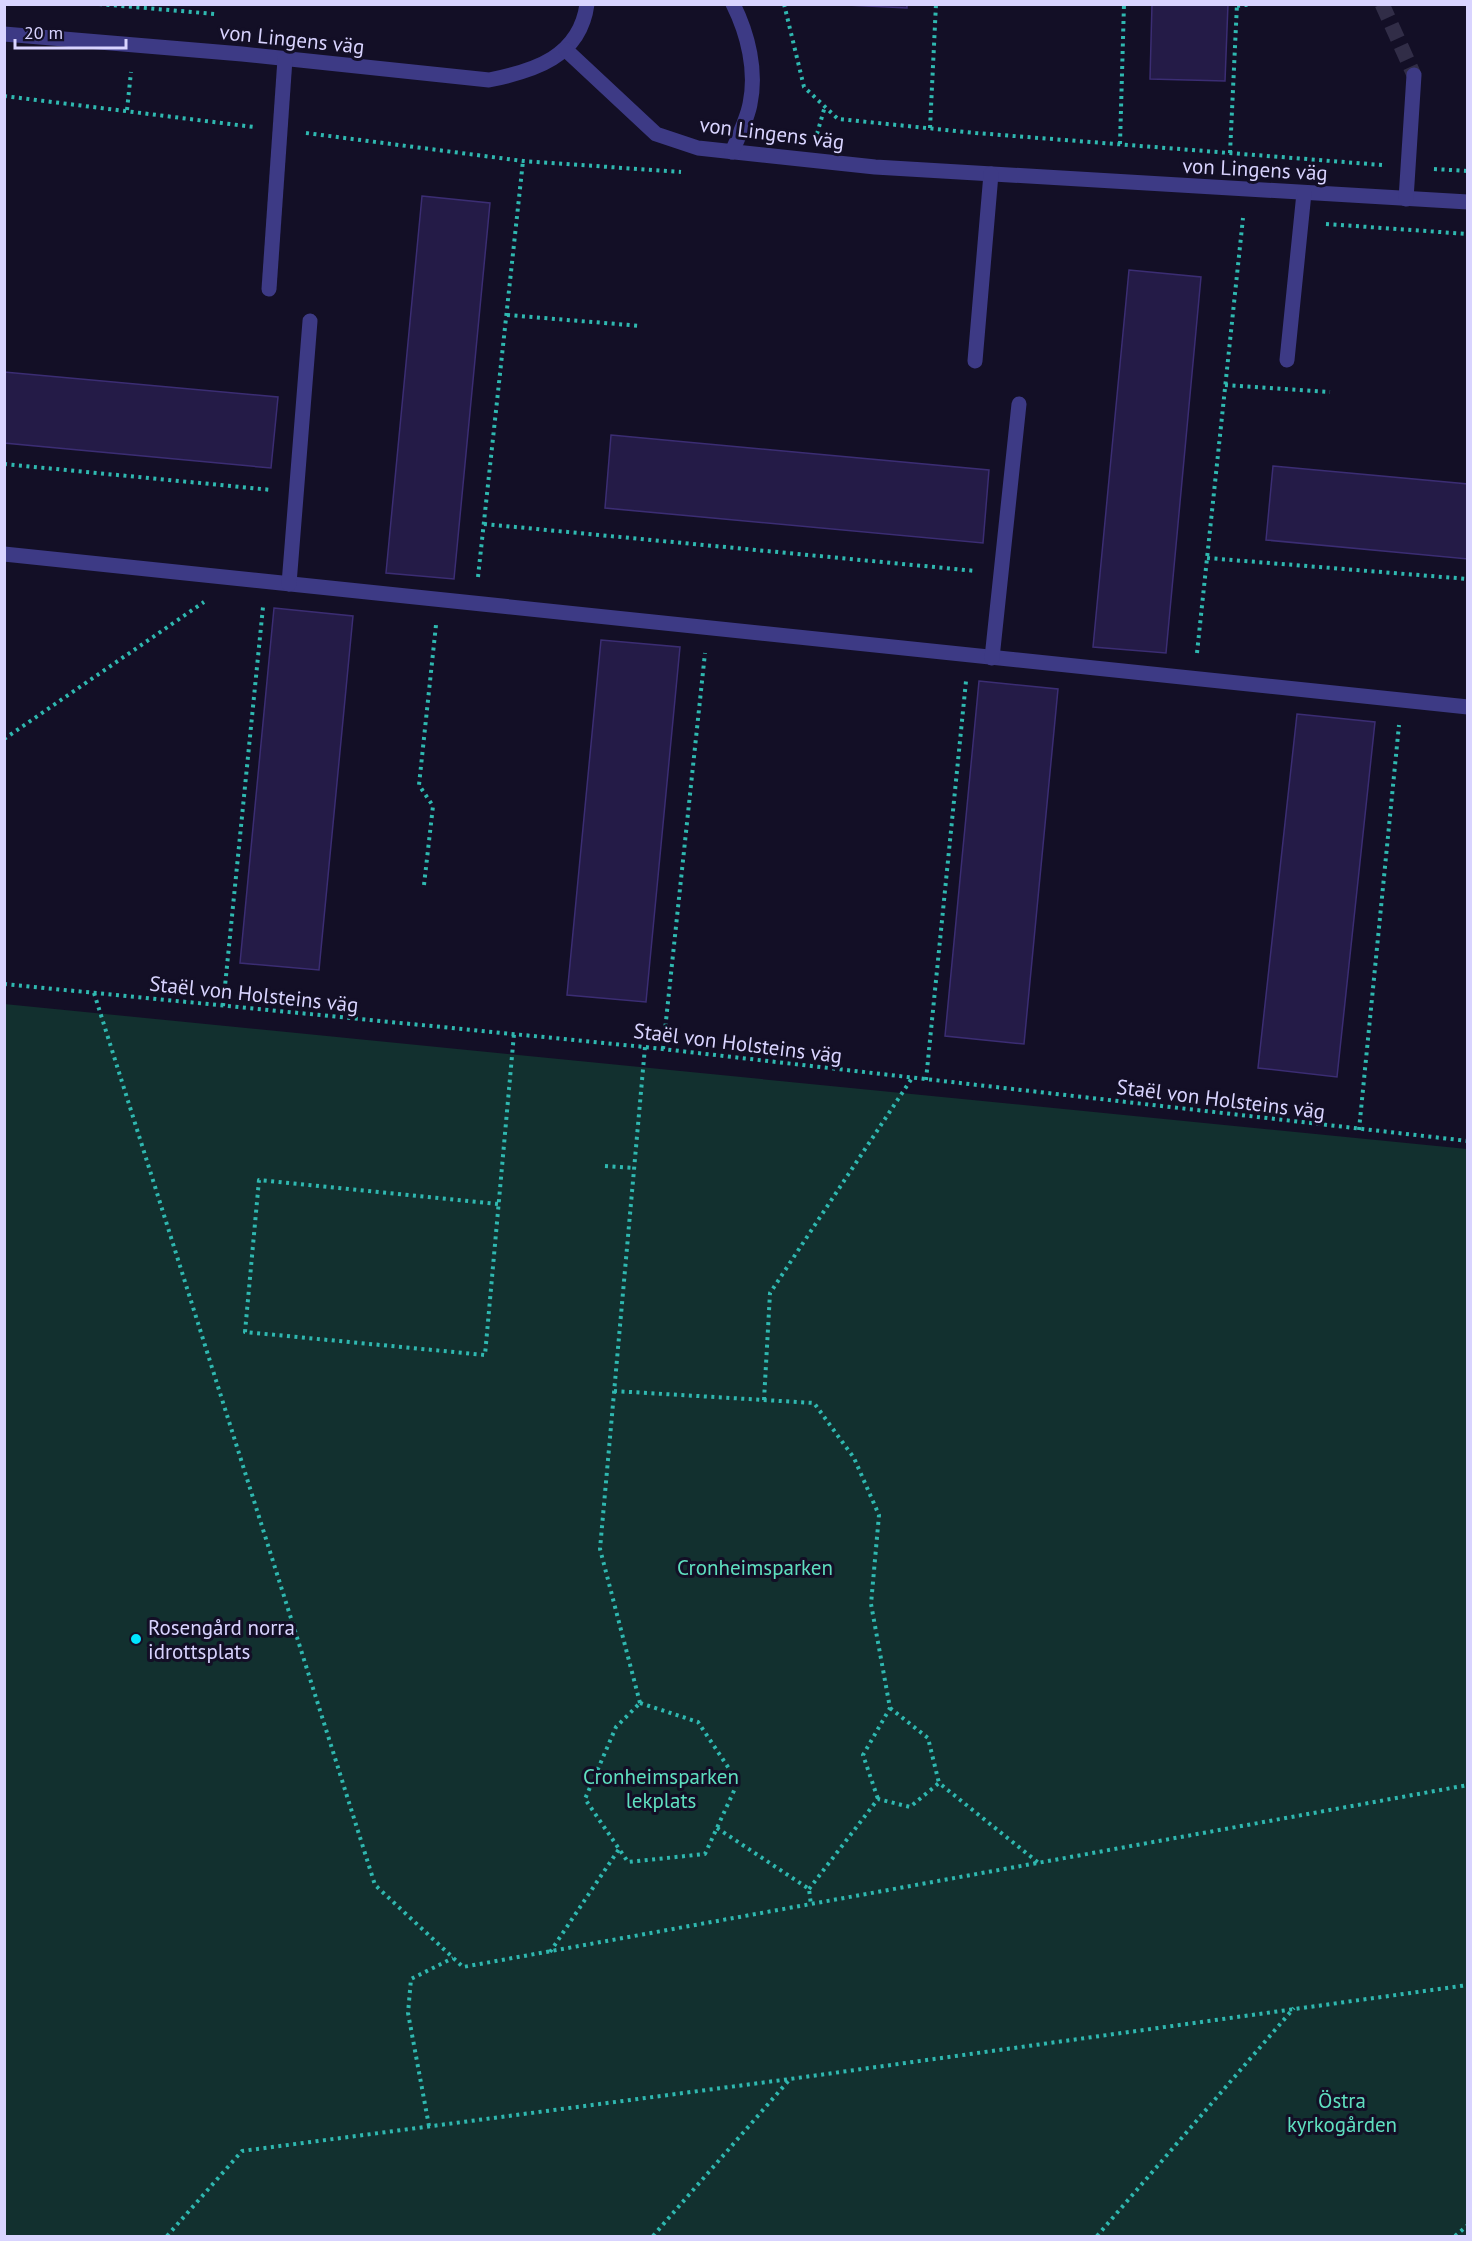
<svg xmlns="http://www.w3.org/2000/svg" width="1472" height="2241" viewBox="0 0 1472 2241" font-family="'PT Sans',sans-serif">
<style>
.green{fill:#12302f}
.building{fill:#241b47;stroke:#3b2d73;stroke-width:1.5}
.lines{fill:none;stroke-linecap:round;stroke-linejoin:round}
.minor-tunnel{stroke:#312d47;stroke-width:15;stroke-dasharray:15 8;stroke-linecap:butt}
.path{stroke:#2fb8b0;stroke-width:4;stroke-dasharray:3 4.5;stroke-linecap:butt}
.minor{stroke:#3d3a85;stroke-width:15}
.poi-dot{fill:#00e5ff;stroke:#130f26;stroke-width:2}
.labels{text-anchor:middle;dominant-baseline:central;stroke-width:6;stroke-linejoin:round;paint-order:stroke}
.street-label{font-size:21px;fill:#d9d4ff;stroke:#130f26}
.park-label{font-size:21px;fill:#5fe0c0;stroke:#130f26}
.poi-label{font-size:21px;fill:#d9d4ff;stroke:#130f26;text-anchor:start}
</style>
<rect width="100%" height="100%" fill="#130f26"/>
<path class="green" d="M 4,1004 L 1467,1149 L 1467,2236 L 5,2236 Z"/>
<g class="building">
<path d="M 826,4 L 907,4 L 907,8 Z"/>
<path d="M 1152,4 L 1228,4 L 1225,81 L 1150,79 Z"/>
<path d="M 422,196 L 490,203 L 454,579 L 386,573 Z"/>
<path d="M 1129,270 L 1201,277 L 1166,653 L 1093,647 Z"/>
<path d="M 4,372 L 278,397 L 271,468 L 4,443 Z"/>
<path d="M 611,435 L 989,470 L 983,543 L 605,508 Z"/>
<path d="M 1273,466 L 1468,484 L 1468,559 L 1266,540 Z"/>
<path d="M 274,608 L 353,616 L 319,970 L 240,963 Z"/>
<path d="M 601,640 L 680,647 L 646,1002 L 567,995 Z"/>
<path d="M 979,681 L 1058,689 L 1024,1044 L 945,1036 Z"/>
<path d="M 1297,714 L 1375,722 L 1337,1077 L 1258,1068 Z"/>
</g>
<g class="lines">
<path class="minor-tunnel" d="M 1382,4 L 1414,75"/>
<g class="path">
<path d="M 99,4 L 215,14"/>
<path d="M 784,4 L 804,87 L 838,119 L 976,133 L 1382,165"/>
<path d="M 1237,6 L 1253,4"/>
<path d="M 4,96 L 254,127"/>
<path d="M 127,110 L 131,72"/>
<path d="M 930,128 L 936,4"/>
<path d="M 306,133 L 523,161 L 681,172"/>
<path d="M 817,134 L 825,106"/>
<path d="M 1120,144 L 1124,4"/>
<path d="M 1230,153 L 1237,4"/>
<path d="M 1434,169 L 1468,171"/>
<path d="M 1326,224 L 1468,234"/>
<path d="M 507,315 L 641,326"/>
<path d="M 1225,385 L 1330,392"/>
<path d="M 4,464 L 272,490"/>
<path d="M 484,524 L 976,571"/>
<path d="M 1207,558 L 1468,579"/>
<path d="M 478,577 L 523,161"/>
<path d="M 1197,653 L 1243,218"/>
<path d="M 4,739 L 204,602"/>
<path d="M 424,885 L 433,806 L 419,785 L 436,625"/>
<path d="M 4,984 L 645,1047 L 1468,1141"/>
<path d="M 94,993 L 375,1885 L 463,1967 L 1468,1785"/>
<path d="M 223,1006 L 263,607"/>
<path d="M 663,1049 L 705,653"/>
<path d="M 926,1080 L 966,681"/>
<path d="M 1359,1130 L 1399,725"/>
<path d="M 605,1166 L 634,1168"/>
<path d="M 498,1204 L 259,1180 L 245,1332 L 485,1355 L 514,1034"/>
<path d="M 614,1391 L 814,1403 L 854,1458 L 879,1515 L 871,1604 L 890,1708 L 863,1755 L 878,1799"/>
<path d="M 764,1400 L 770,1293 L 912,1078"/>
<path d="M 640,1703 L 600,1549 L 645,1047"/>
<path d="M 640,1703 L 698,1722 L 738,1782 L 705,1854 L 628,1862 L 585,1799 L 616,1727 Z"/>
<path d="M 890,1708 L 928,1738 L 939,1783"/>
<path d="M 717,1828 L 809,1889 L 811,1905"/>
<path d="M 809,1889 L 878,1799 L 910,1807 L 939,1783 L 1040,1864"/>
<path d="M 550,1952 L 619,1849"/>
<path d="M 429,2126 L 408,2013 L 411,1979 L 453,1958"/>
<path d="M 167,2236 L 242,2151 L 790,2079 L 1468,1985"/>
<path d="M 653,2236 L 790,2079"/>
<path d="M 1097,2236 L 1294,2008"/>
<path d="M 1455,2236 L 1468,2225"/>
</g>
<g class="minor">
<path d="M 4,34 L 242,54 L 489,80 C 534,71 580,57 587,4"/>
<path d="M 566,50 L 656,134 L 698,148 L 875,167 L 1468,202"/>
<path d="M 732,152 C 738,137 747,120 750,104 C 757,71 748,34 733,4"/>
<path d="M 1406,199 L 1414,75"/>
<path d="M 269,289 L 285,59"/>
<path d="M 1287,360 L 1304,193"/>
<path d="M 975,361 L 991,174"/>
<path d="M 4,554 L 1468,707"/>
<path d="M 289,584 L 310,321"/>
<path d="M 992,658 L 1019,404"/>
</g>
</g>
<circle class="poi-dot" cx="136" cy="1639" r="6"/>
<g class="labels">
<g class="street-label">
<text transform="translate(292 39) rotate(6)">von Lingens väg</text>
<text transform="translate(772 133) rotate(7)">von Lingens väg</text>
<text transform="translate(1255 169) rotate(3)">von Lingens väg</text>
<text transform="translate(254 994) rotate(6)">Staël von Holsteins väg</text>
<text transform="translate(738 1043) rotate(7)">Staël von Holsteins väg</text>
<text transform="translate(1221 1099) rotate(7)">Staël von Holsteins väg</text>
</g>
<g class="park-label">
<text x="755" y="1567">Cronheimsparken</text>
<text x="661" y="1776">Cronheimsparken<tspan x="661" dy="24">lekplats</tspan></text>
<text x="1342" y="2100">Östra<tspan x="1342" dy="24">kyrkogården</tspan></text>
</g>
<g class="poi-label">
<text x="148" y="1627">Rosengård norra<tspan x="148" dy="24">idrottsplats</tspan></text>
</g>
</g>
<rect width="1472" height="2241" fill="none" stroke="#d9d4ff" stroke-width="12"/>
<path d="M15 39v9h111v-9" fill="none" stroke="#d9d4ff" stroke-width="3"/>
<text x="24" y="39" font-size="18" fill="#d9d4ff" stroke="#130f26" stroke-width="4.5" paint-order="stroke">20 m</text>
</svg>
